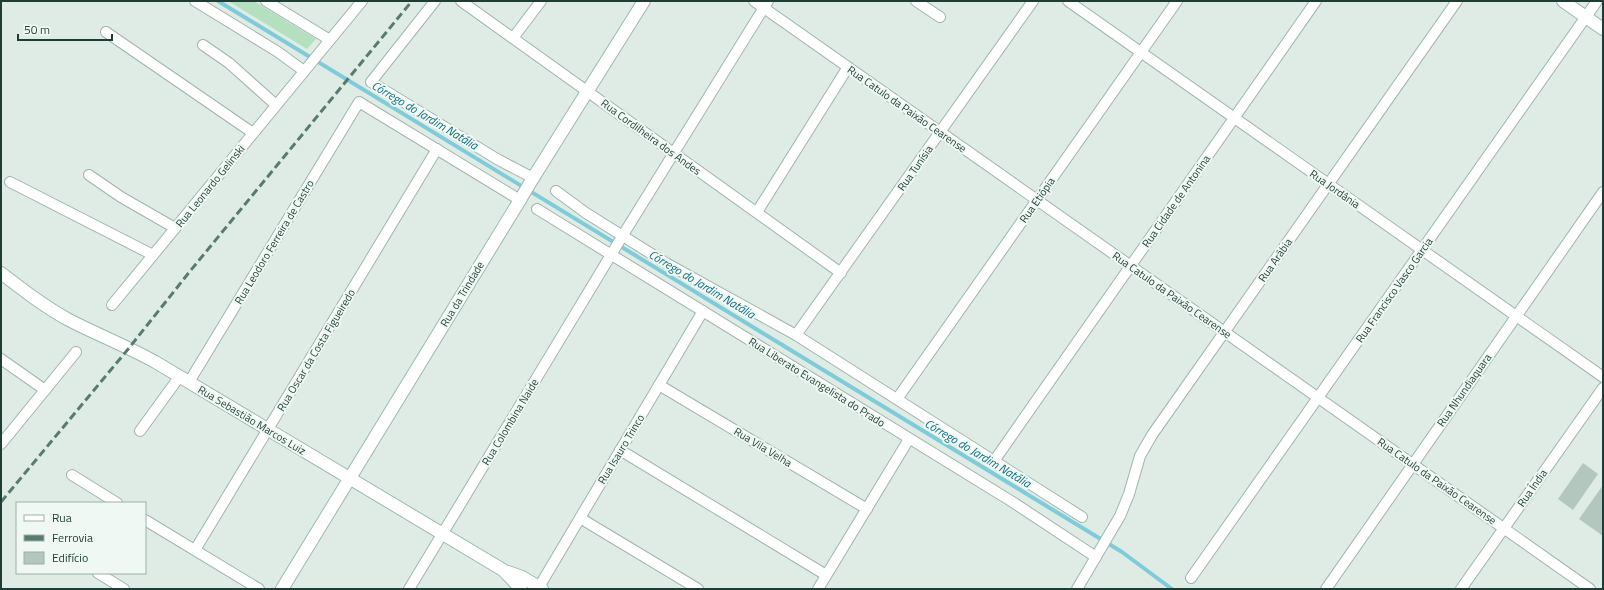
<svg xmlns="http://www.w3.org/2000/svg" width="1604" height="590" viewBox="0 0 1604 590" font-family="'Titillium Web',sans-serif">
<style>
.green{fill:#b5e0c0}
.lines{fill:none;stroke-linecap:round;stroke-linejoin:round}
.stream{stroke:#80cbd8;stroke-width:4}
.building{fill:#b4c7bf}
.minor-casing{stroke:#a1b4ad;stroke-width:12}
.tertiary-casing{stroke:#a1b4ad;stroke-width:14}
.secondary-casing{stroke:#9cb9af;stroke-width:14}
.minor{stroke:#fff;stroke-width:10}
.tertiary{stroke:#fff;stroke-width:12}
.secondary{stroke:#fff;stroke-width:12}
.rail{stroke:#587a70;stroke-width:3;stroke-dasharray:8 4;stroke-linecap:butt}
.labels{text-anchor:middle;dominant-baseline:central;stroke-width:4;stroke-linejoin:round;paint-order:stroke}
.street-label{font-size:11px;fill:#1e3e35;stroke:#f0f8f4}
.water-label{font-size:12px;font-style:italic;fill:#126e80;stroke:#f0f8f4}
</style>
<rect width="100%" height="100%" fill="#dfece6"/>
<path class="green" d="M 228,1 L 254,1 L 316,39 L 307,49 Z"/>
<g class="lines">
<path class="stream" d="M 218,1 L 1122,552 L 1172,589"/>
</g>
<g class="building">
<path d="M 1583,463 L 1598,474 L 1573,510 L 1558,499 Z"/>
<path d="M 1603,485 L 1603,536 L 1579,519 Z"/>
</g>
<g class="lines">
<g class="minor-casing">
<g id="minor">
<path d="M 195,1 L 278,52 L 304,71"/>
<path d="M 266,1 L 330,40"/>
<path d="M 435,1 L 371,82 L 497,159 L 533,178"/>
<path d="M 461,1 L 841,273"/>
<path d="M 754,1 L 1590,589"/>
<path d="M 916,1 L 940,17"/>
<path d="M 1068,1 L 1603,377"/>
<path d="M 106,32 L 253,133"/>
<path d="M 513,38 L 541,1"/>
<path d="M 203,45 L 229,63 L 276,105"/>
<path d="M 89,175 L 121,197 L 175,228"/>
<path d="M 10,182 L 153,255"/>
<path d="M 556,191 L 586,213 L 666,263 L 796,335 L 1082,517"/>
<path d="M 537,209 L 1011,501 L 1096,557"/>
<path d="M 757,212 L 848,67"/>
<path d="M 112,305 L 362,1"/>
<path d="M 796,335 L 1033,1"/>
<path d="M 1,359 L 45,390"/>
<path d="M 189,382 L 359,102 L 520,200"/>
<path d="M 659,385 L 867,509"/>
<path d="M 897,399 L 1177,1"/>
<path d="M 140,431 L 180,376"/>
<path d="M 1,444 L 76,352"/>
<path d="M 620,450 L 826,575"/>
<path d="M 994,461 L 1316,1"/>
<path d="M 72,475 L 117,503"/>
<path d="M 580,518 L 698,589"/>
<path d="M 145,520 L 259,589"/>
<path d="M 195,550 L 437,149"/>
<path d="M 98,573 L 124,589"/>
<path d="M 1191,578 L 1597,1"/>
<path d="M 539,587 L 703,311"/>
<path d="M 409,589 L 623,235 L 768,1"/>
<path d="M 818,589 L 909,439"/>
<path d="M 1077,589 L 1120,516 L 1129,494 L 1140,456 L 1152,435 L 1457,1"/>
<path d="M 1326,589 L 1603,192"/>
<path d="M 1461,589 L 1603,388"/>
</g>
</g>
<g class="tertiary-casing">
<g id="tertiary">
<path d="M 1563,1 L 1603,29"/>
<path d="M 520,200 L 533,178"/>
</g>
</g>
<g class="secondary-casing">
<g id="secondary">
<path d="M 533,178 L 644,1"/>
<path d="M 1,273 C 23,290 45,307 69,320 C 98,335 129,347 157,363 L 503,570 L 521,589"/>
<path d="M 508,572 L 522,577 L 542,589"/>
<path d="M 282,589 L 520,200"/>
</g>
</g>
<use href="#minor" class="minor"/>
<use href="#tertiary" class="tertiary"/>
<use href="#secondary" class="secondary"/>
<path class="rail" d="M 1,502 L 129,348 L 191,270 L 412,1"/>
</g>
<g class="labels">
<g class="street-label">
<text transform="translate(907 109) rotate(35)">Rua Catulo da Paixão Cearense</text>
<text transform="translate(651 137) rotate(36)">Rua Cordilheira dos Andes</text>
<text transform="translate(915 168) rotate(-55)">Rua Tunísia</text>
<text transform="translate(210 186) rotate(-51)">Rua Leonardo Gelinski</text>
<text transform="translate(1335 189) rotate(35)">Rua Jordânia</text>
<text transform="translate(1037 200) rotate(-55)">Rua Etiópia</text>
<text transform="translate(1176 201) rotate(-55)">Rua Cidade de Antonina</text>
<text transform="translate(274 242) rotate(-59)">Rua Leodoro Ferreira de Castro</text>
<text transform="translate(1275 260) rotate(-55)">Rua Arábia</text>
<text transform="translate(1394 290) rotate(-55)">Rua Francisco Vasco Garcia</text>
<text transform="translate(462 294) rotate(-59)">Rua da Trindade</text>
<text transform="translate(1172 295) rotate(35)">Rua Catulo da Paixão Cearense</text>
<text transform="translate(316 350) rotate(-59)">Rua Oscar da Costa Figueiredo</text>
<text transform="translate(817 382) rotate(32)">Rua Liberato Evangelista do Prado</text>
<text transform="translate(1464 390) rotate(-55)">Rua Nhundiaquara</text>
<text transform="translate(252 420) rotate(31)">Rua Sebastião Marcos Luiz</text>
<text transform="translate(510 422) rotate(-59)">Rua Colombina Naide</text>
<text transform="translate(763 447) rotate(31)">Rua Vila Velha</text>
<text transform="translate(621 449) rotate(-59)">Rua Isauro Trinco</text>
<text transform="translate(1437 481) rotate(35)">Rua Catulo da Paixão Cearense</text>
<text transform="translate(1532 488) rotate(-55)">Rua Índia</text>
</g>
<g class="water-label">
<text transform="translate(425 115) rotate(31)">Córrego do Jardim Natália</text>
<text transform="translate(702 284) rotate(31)">Córrego do Jardim Natália</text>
<text transform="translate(978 453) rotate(31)">Córrego do Jardim Natália</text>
</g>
</g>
<rect width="1604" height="590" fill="none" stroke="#1e3e35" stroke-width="4"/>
<rect x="16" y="502" width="130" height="72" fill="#f0f8f4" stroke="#9caea8"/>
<rect x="24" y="515" width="20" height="6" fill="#ffffff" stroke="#9caea8"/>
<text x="52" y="522" font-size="12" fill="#1e3e35">Rua</text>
<rect x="24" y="535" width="20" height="6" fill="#587a70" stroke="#9caea8"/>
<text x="52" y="542" font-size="12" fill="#1e3e35">Ferrovia</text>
<rect x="24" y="552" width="20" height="12" fill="#b4c7bf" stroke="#9caea8"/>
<text x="52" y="562" font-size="12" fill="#1e3e35">Edifício</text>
<path d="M18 34v6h94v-6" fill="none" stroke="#1e3e35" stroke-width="2"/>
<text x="24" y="34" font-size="12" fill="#1e3e35" stroke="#f0f8f4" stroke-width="3" paint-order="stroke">50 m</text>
</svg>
